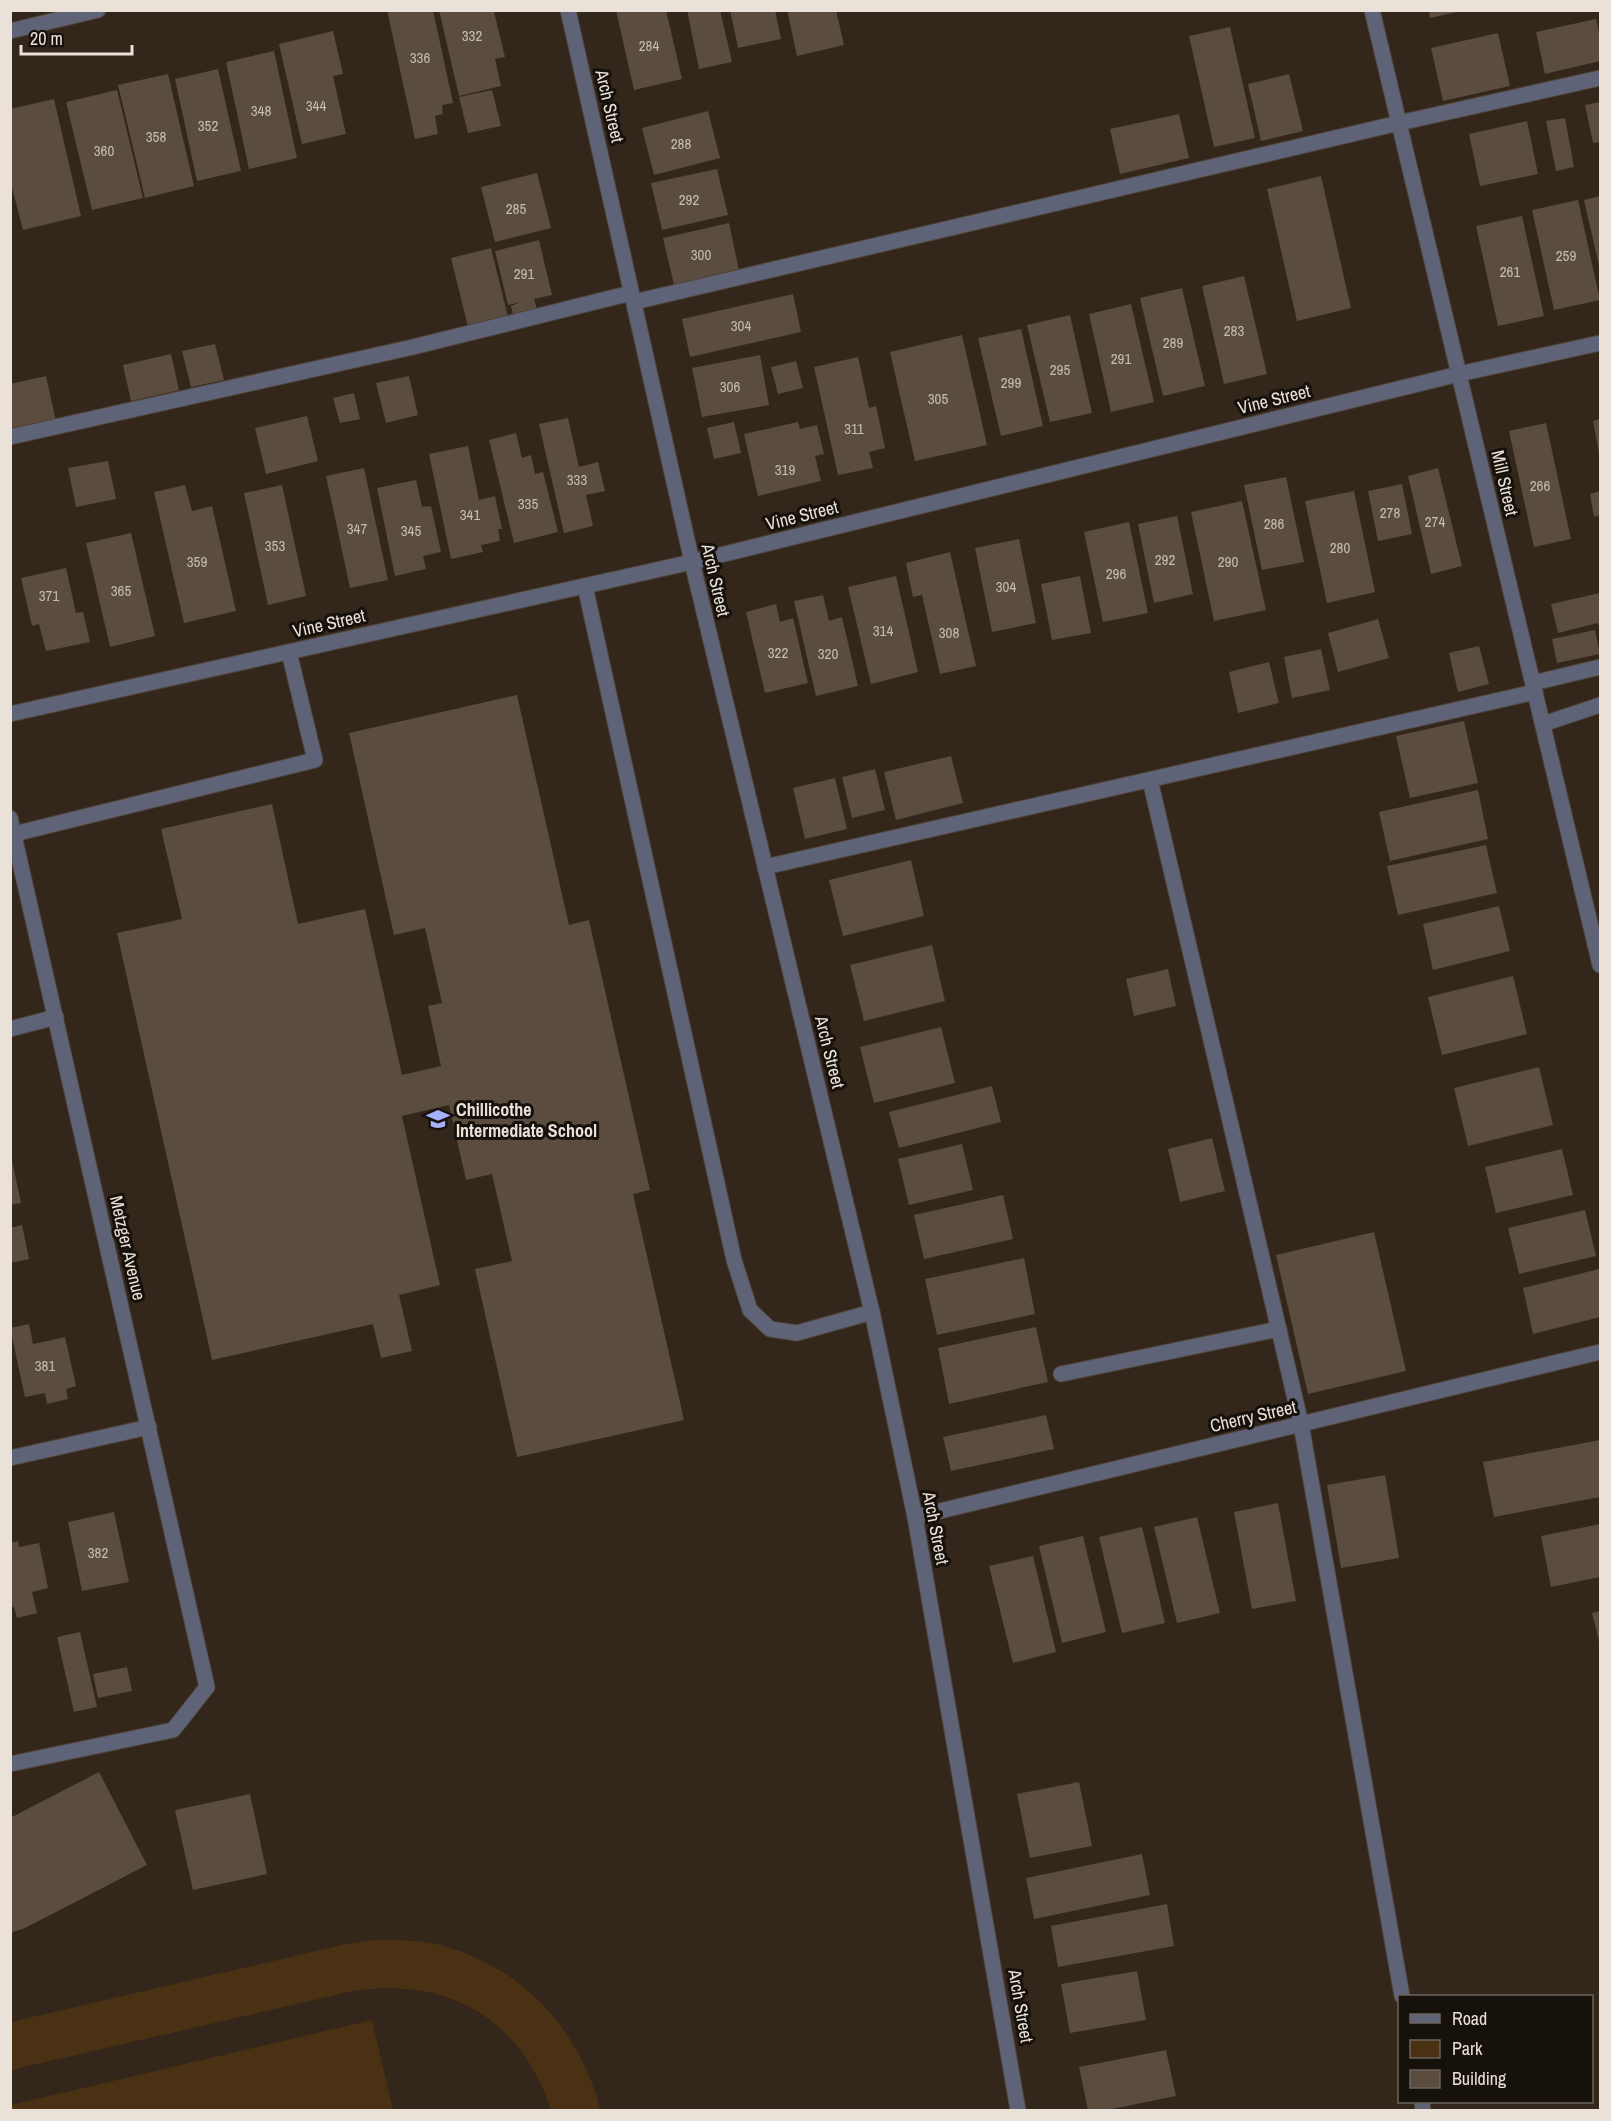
<svg xmlns="http://www.w3.org/2000/svg" width="1611" height="2121" viewBox="0 0 1611 2121" font-family="'Archivo Narrow',sans-serif">
<style>
.green{fill:#4b3113}
.building{fill:#5a4d3f}
.lines{fill:none;stroke-linecap:round;stroke-linejoin:round}
.minor-casing{stroke:#504439;stroke-width:17}
.minor{stroke:#5f6377;stroke-width:15}
.labels{text-anchor:middle;dominant-baseline:central;stroke-width:6;stroke-linejoin:round;paint-order:stroke}
.number-label{font-size:15px;fill:#c6bcb2}
.street-label{font-size:18px;fill:#eae1d9;stroke:#16110b}
.poi-label{font-size:18px;font-weight:bold;fill:#eae1d9;stroke:#16110b;text-anchor:start}
</style>
<rect width="100%" height="100%" fill="#33261a"/>
<g class="green">
<path d="M 375,1940 C 398,1940 421,1940 444,1946 C 504,1963 553,2003 581,2059 C 589,2075 597,2093 600,2110 L 551,2110 C 521,2018 448,1977 353,1991 L 11,2070 L 11,2022 L 342,1945 Z"/>
<path d="M 372,2020 L 393,2110 L 11,2110 L 11,2105 Z"/>
</g>
<g class="building">
<path d="M 387,10 L 433,10 L 453,103 L 442,105 L 443,114 L 435,116 L 438,134 L 415,139 Z"/>
<path d="M 439,10 L 494,12 L 505,57 L 495,59 L 501,86 L 459,96 Z"/>
<path d="M 616,10 L 666,10 L 682,79 L 634,90 Z"/>
<path d="M 687,10 L 720,10 L 732,62 L 699,69 Z"/>
<path d="M 730,10 L 775,10 L 781,39 L 738,48 Z"/>
<path d="M 787,10 L 836,10 L 844,45 L 797,56 Z"/>
<path d="M 1429,10 L 1461,10 L 1461,11 L 1430,18 Z"/>
<path d="M 1596,19 L 1600,37 L 1600,61 L 1545,74 L 1536,32 Z"/>
<path d="M 1230,27 L 1255,138 L 1214,147 L 1189,36 Z"/>
<path d="M 333,31 L 343,74 L 333,76 L 346,134 L 302,144 L 279,44 Z"/>
<path d="M 1498,33 L 1510,86 L 1443,101 L 1431,48 Z"/>
<path d="M 274,51 L 297,158 L 249,169 L 226,62 Z"/>
<path d="M 218,69 L 241,171 L 197,181 L 175,79 Z"/>
<path d="M 168,74 L 194,186 L 145,198 L 118,85 Z"/>
<path d="M 1289,74 L 1303,131 L 1261,141 L 1248,84 Z"/>
<path d="M 117,90 L 143,198 L 92,210 L 66,102 Z"/>
<path d="M 492,90 L 501,126 L 468,133 L 459,97 Z"/>
<path d="M 54,99 L 81,216 L 23,230 L 10,180 L 10,109 Z"/>
<path d="M 1600,102 L 1600,142 L 1593,143 L 1585,105 Z"/>
<path d="M 708,111 L 720,158 L 654,175 L 642,128 Z"/>
<path d="M 1179,114 L 1189,158 L 1120,174 L 1110,129 Z"/>
<path d="M 1565,118 L 1574,167 L 1556,171 L 1546,121 Z"/>
<path d="M 1527,121 L 1538,174 L 1480,186 L 1469,134 Z"/>
<path d="M 717,169 L 728,215 L 662,230 L 651,183 Z"/>
<path d="M 537,173 L 551,228 L 495,242 L 481,187 Z"/>
<path d="M 1321,176 L 1351,308 L 1297,321 L 1267,189 Z"/>
<path d="M 1600,196 L 1600,270 L 1584,200 Z"/>
<path d="M 1578,200 L 1600,300 L 1554,310 L 1532,210 Z"/>
<path d="M 1522,216 L 1544,316 L 1498,326 L 1476,226 Z"/>
<path d="M 729,223 L 739,270 L 674,285 L 663,238 Z"/>
<path d="M 539,240 L 552,295 L 534,299 L 538,313 L 514,319 L 511,306 L 521,302 L 508,305 L 495,251 Z"/>
<path d="M 491,248 L 508,317 L 468,327 L 451,258 Z"/>
<path d="M 1244,276 L 1267,374 L 1224,384 L 1202,286 Z"/>
<path d="M 1182,288 L 1205,386 L 1163,396 L 1140,298 Z"/>
<path d="M 793,294 L 801,332 L 690,357 L 682,319 Z"/>
<path d="M 1131,304 L 1154,402 L 1111,412 L 1089,314 Z"/>
<path d="M 1070,315 L 1092,413 L 1050,422 L 1027,325 Z"/>
<path d="M 1021,329 L 1043,426 L 1001,436 L 978,338 Z"/>
<path d="M 962,335 L 987,445 L 915,461 L 890,352 Z"/>
<path d="M 215,344 L 224,380 L 191,387 L 182,351 Z"/>
<path d="M 171,354 L 179,390 L 131,401 L 123,365 Z"/>
<path d="M 760,355 L 769,405 L 702,417 L 692,368 Z"/>
<path d="M 858,357 L 869,408 L 876,406 L 885,448 L 869,452 L 873,468 L 838,475 L 814,367 Z"/>
<path d="M 796,361 L 803,388 L 778,394 L 771,367 Z"/>
<path d="M 46,376 L 56,421 L 10,431 L 10,384 Z"/>
<path d="M 409,376 L 418,415 L 386,423 L 376,383 Z"/>
<path d="M 354,393 L 360,419 L 340,423 L 333,398 Z"/>
<path d="M 307,416 L 318,461 L 266,474 L 255,428 Z"/>
<path d="M 568,418 L 579,467 L 598,462 L 605,491 L 586,495 L 593,526 L 564,533 L 539,424 Z"/>
<path d="M 1600,419 L 1600,453 L 1599,453 L 1593,421 Z"/>
<path d="M 734,422 L 741,453 L 714,459 L 707,428 Z"/>
<path d="M 798,422 L 800,429 L 817,425 L 824,454 L 815,456 L 821,481 L 758,496 L 744,434 Z"/>
<path d="M 1546,423 L 1571,539 L 1534,547 L 1509,431 Z"/>
<path d="M 516,433 L 522,458 L 531,455 L 535,474 L 543,472 L 558,532 L 514,543 L 489,440 Z"/>
<path d="M 468,446 L 479,500 L 495,496 L 502,529 L 498,529 L 500,541 L 481,545 L 483,552 L 451,559 L 429,454 Z"/>
<path d="M 108,461 L 116,499 L 76,507 L 68,468 Z"/>
<path d="M 364,468 L 388,580 L 350,588 L 326,476 Z"/>
<path d="M 1438,468 L 1462,566 L 1431,574 L 1408,476 Z"/>
<path d="M 1286,477 L 1304,562 L 1262,570 L 1244,485 Z"/>
<path d="M 416,480 L 422,507 L 431,506 L 441,552 L 423,556 L 426,569 L 395,576 L 377,488 Z"/>
<path d="M 1402,484 L 1412,534 L 1378,541 L 1368,491 Z"/>
<path d="M 185,485 L 192,511 L 212,506 L 236,611 L 184,623 L 154,492 Z"/>
<path d="M 282,485 L 306,596 L 268,605 L 244,493 Z"/>
<path d="M 1354,491 L 1375,592 L 1327,603 L 1305,501 Z"/>
<path d="M 1600,491 L 1600,515 L 1594,517 L 1590,494 Z"/>
<path d="M 1242,501 L 1266,610 L 1214,621 L 1191,512 Z"/>
<path d="M 1177,516 L 1193,594 L 1154,603 L 1138,524 Z"/>
<path d="M 1129,522 L 1148,613 L 1103,622 L 1084,532 Z"/>
<path d="M 131,533 L 155,636 L 110,647 L 86,543 Z"/>
<path d="M 1019,539 L 1036,623 L 992,632 L 975,548 Z"/>
<path d="M 950,552 L 976,666 L 940,674 L 922,595 L 913,597 L 906,563 Z"/>
<path d="M 66,568 L 76,613 L 83,612 L 90,642 L 46,651 L 39,624 L 32,626 L 21,578 Z"/>
<path d="M 896,576 L 918,672 L 871,684 L 848,587 Z"/>
<path d="M 1080,576 L 1091,633 L 1052,640 L 1041,584 Z"/>
<path d="M 1600,593 L 1600,629 L 1598,623 L 1558,633 L 1551,604 Z"/>
<path d="M 823,595 L 829,621 L 842,617 L 858,686 L 816,696 L 794,601 Z"/>
<path d="M 776,604 L 780,622 L 793,618 L 808,683 L 765,693 L 746,612 Z"/>
<path d="M 1378,619 L 1389,658 L 1338,672 L 1328,633 Z"/>
<path d="M 1595,630 L 1600,654 L 1557,663 L 1552,639 Z"/>
<path d="M 1479,646 L 1489,684 L 1458,692 L 1449,653 Z"/>
<path d="M 1321,649 L 1330,690 L 1292,698 L 1284,657 Z"/>
<path d="M 1269,662 L 1279,703 L 1238,713 L 1229,672 Z"/>
<path d="M 517,695 L 569,925 L 589,920 L 650,1190 L 633,1194 L 684,1420 L 517,1457 L 475,1269 L 512,1261 L 492,1174 L 466,1180 L 449,1105 L 402,1116 L 440,1285 L 399,1295 L 412,1351 L 381,1358 L 373,1324 L 212,1360 L 117,933 L 182,919 L 161,829 L 272,804 L 298,924 L 365,909 L 402,1075 L 441,1066 L 428,1006 L 442,1003 L 425,928 L 394,935 L 349,733 Z"/>
<path d="M 1464,721 L 1478,783 L 1410,798 L 1396,736 Z"/>
<path d="M 951,756 L 963,803 L 896,820 L 884,772 Z"/>
<path d="M 875,769 L 885,810 L 852,818 L 842,777 Z"/>
<path d="M 835,778 L 847,829 L 805,839 L 793,788 Z"/>
<path d="M 1478,790 L 1488,839 L 1390,861 L 1379,812 Z"/>
<path d="M 1486,845 L 1497,893 L 1398,915 L 1387,866 Z"/>
<path d="M 911,860 L 924,916 L 843,936 L 829,880 Z"/>
<path d="M 1499,906 L 1510,951 L 1433,970 L 1423,924 Z"/>
<path d="M 932,945 L 945,1001 L 864,1021 L 850,965 Z"/>
<path d="M 1168,969 L 1176,1006 L 1134,1016 L 1126,979 Z"/>
<path d="M 1513,976 L 1527,1034 L 1442,1055 L 1428,997 Z"/>
<path d="M 941,1027 L 955,1083 L 874,1103 L 860,1047 Z"/>
<path d="M 1539,1067 L 1553,1125 L 1468,1146 L 1454,1088 Z"/>
<path d="M 992,1086 L 1001,1122 L 899,1148 L 889,1112 Z"/>
<path d="M 1212,1138 L 1225,1191 L 1180,1202 L 1168,1149 Z"/>
<path d="M 962,1144 L 973,1190 L 909,1205 L 898,1159 Z"/>
<path d="M 1562,1149 L 1573,1195 L 1496,1213 L 1485,1167 Z"/>
<path d="M 11,1156 L 21,1203 L 10,1205 L 10,1157 Z"/>
<path d="M 1003,1195 L 1013,1239 L 924,1259 L 914,1215 Z"/>
<path d="M 1585,1210 L 1596,1256 L 1519,1274 L 1508,1228 Z"/>
<path d="M 22,1225 L 29,1259 L 10,1263 L 10,1228 Z"/>
<path d="M 1374,1232 L 1406,1371 L 1308,1394 L 1276,1255 Z"/>
<path d="M 1024,1258 L 1035,1314 L 937,1335 L 925,1279 Z"/>
<path d="M 1599,1269 L 1600,1317 L 1533,1334 L 1523,1288 Z"/>
<path d="M 29,1324 L 33,1344 L 65,1337 L 76,1386 L 66,1389 L 68,1399 L 47,1404 L 45,1393 L 25,1397 L 10,1328 Z"/>
<path d="M 1036,1327 L 1048,1382 L 949,1404 L 938,1348 Z"/>
<path d="M 1046,1415 L 1054,1449 L 951,1471 L 943,1437 Z"/>
<path d="M 1600,1440 L 1600,1497 L 1494,1517 L 1483,1462 Z"/>
<path d="M 1385,1475 L 1399,1558 L 1341,1568 L 1327,1485 Z"/>
<path d="M 1278,1503 L 1296,1601 L 1252,1609 L 1234,1512 Z"/>
<path d="M 114,1512 L 129,1582 L 82,1591 L 68,1522 Z"/>
<path d="M 1197,1517 L 1220,1613 L 1177,1623 L 1154,1527 Z"/>
<path d="M 1600,1524 L 1600,1577 L 1551,1587 L 1541,1536 Z"/>
<path d="M 1142,1527 L 1165,1623 L 1122,1633 L 1099,1537 Z"/>
<path d="M 1083,1536 L 1106,1632 L 1062,1643 L 1039,1546 Z"/>
<path d="M 18,1541 L 19,1547 L 39,1543 L 48,1588 L 32,1592 L 37,1613 L 17,1618 L 14,1607 L 10,1608 L 10,1543 Z"/>
<path d="M 1033,1556 L 1056,1652 L 1013,1663 L 989,1566 Z"/>
<path d="M 1600,1611 L 1600,1645 L 1592,1613 Z"/>
<path d="M 80,1632 L 97,1707 L 74,1712 L 57,1637 Z"/>
<path d="M 127,1667 L 132,1691 L 98,1698 L 93,1674 Z"/>
<path d="M 99,1772 L 147,1865 L 25,1928 L 10,1933 L 10,1818 Z"/>
<path d="M 1079,1782 L 1092,1846 L 1030,1858 L 1017,1794 Z"/>
<path d="M 250,1794 L 267,1874 L 193,1890 L 175,1810 Z"/>
<path d="M 1142,1854 L 1150,1895 L 1034,1919 L 1026,1878 Z"/>
<path d="M 1167,1904 L 1174,1946 L 1058,1967 L 1051,1926 Z"/>
<path d="M 1137,1971 L 1146,2020 L 1070,2033 L 1061,1984 Z"/>
<path d="M 1166,2050 L 1176,2096 L 1107,2110 L 1088,2110 L 1079,2067 Z"/>
</g>
<g class="lines">
<g class="minor-casing">
<g id="minor">
<path d="M 568,10 L 692,562 L 872,1312 L 915,1517 L 1018,2110"/>
<path d="M 1372,10 L 1600,965"/>
<path d="M 10,31 L 98,10"/>
<path d="M 634,302 L 1399,123 L 1600,78"/>
<path d="M 10,437 L 413,347 L 631,293"/>
<path d="M 585,586 L 734,1260 L 750,1310 L 770,1329 L 797,1333 L 872,1312"/>
<path d="M 1533,683 L 1600,667"/>
<path d="M 10,714 L 692,562 L 1459,374 L 1600,343"/>
<path d="M 1543,724 L 1600,705"/>
<path d="M 1150,780 L 1301,1424 L 1402,1996"/>
<path d="M 10,818 L 207,1687 L 173,1730 L 10,1764"/>
<path d="M 14,834 L 315,760 L 289,652"/>
<path d="M 765,867 L 1535,692"/>
<path d="M 10,1029 L 56,1017"/>
<path d="M 1061,1374 L 1279,1329"/>
<path d="M 10,1458 L 149,1427"/>
<path d="M 915,1517 L 1600,1352"/>
<path d="M 1422,2102 L 1423,2110"/>
</g>
</g>
<use href="#minor" class="minor"/>
</g>
<defs>
<g id="school-bare" transform="scale(1.8)"><path d="M0-5L7-2L0 1L-7-2ZM-4 1L0 2.5L4 1V4Q0 6-4 4Z" fill="#a6b1fc" stroke="#16110b" stroke-width="2.5" paint-order="stroke"/></g>
</defs>
<g fill-rule="evenodd">
<use href="#school-bare" x="438" y="1119"/>
</g>
<g class="labels">
<g class="number-label">
<text x="472" y="35">332</text>
<text x="649" y="45">284</text>
<text x="420" y="57">336</text>
<text x="316" y="105">344</text>
<text x="261" y="110">348</text>
<text x="208" y="125">352</text>
<text x="156" y="136">358</text>
<text x="681" y="143">288</text>
<text x="104" y="150">360</text>
<text x="689" y="199">292</text>
<text x="516" y="208">285</text>
<text x="701" y="254">300</text>
<text x="1566" y="255">259</text>
<text x="1510" y="271">261</text>
<text x="524" y="273">291</text>
<text x="741" y="325">304</text>
<text x="1234" y="330">283</text>
<text x="1173" y="342">289</text>
<text x="1121" y="358">291</text>
<text x="1060" y="369">295</text>
<text x="1011" y="382">299</text>
<text x="730" y="386">306</text>
<text x="938" y="398">305</text>
<text x="854" y="428">311</text>
<text x="785" y="469">319</text>
<text x="577" y="479">333</text>
<text x="1540" y="485">266</text>
<text x="528" y="503">335</text>
<text x="1390" y="512">278</text>
<text x="470" y="514">341</text>
<text x="1435" y="521">274</text>
<text x="1274" y="523">286</text>
<text x="357" y="528">347</text>
<text x="411" y="530">345</text>
<text x="275" y="545">353</text>
<text x="1340" y="547">280</text>
<text x="1165" y="559">292</text>
<text x="197" y="561">359</text>
<text x="1228" y="561">290</text>
<text x="1116" y="573">296</text>
<text x="1006" y="586">304</text>
<text x="121" y="590">365</text>
<text x="49" y="595">371</text>
<text x="883" y="630">314</text>
<text x="949" y="632">308</text>
<text x="778" y="652">322</text>
<text x="828" y="653">320</text>
<text x="45" y="1365">381</text>
<text x="98" y="1552">382</text>
</g>
<g class="street-label">
<text transform="translate(610 106) rotate(77)">Arch Street</text>
<text transform="translate(1274 399) rotate(-14)">Vine Street</text>
<text transform="translate(1505 483) rotate(77)">Mill Street</text>
<text transform="translate(802 515) rotate(-14)">Vine Street</text>
<text transform="translate(716 580) rotate(77)">Arch Street</text>
<text transform="translate(329 623) rotate(-13)">Vine Street</text>
<text transform="translate(830 1052) rotate(76)">Arch Street</text>
<text transform="translate(128 1248) rotate(77)">Metzger Avenue</text>
<text transform="translate(1253 1416) rotate(-13)">Cherry Street</text>
<text transform="translate(936 1528) rotate(79)">Arch Street</text>
<text transform="translate(1021 2006) rotate(80)">Arch Street</text>
</g>
<g class="poi-label">
<text x="456" y="1109">Chillicothe<tspan x="456" dy="21">Intermediate School</tspan></text>
</g>
</g>
<rect width="1611" height="2121" fill="none" stroke="#eae1d9" stroke-width="24"/>
<rect x="1398" y="1995" width="195" height="108" fill="#16110b" stroke="#6b645d" stroke-width="1.5"/>
<rect x="1410" y="2014" width="30" height="9" fill="#5f6377" stroke="#6b645d" stroke-width="1.5"/>
<text x="1452" y="2025" font-size="18" fill="#eae1d9">Road</text>
<rect x="1410" y="2040" width="30" height="18" fill="#4b3113" stroke="#6b645d" stroke-width="1.5"/>
<text x="1452" y="2055" font-size="18" fill="#eae1d9">Park</text>
<rect x="1410" y="2070" width="30" height="18" fill="#5a4d3f" stroke="#6b645d" stroke-width="1.5"/>
<text x="1452" y="2085" font-size="18" fill="#eae1d9">Building</text>
<path d="M21 45v9h111v-9" fill="none" stroke="#eae1d9" stroke-width="3"/>
<text x="30" y="45" font-size="18" fill="#eae1d9" stroke="#16110b" stroke-width="4.5" paint-order="stroke">20 m</text>
</svg>
